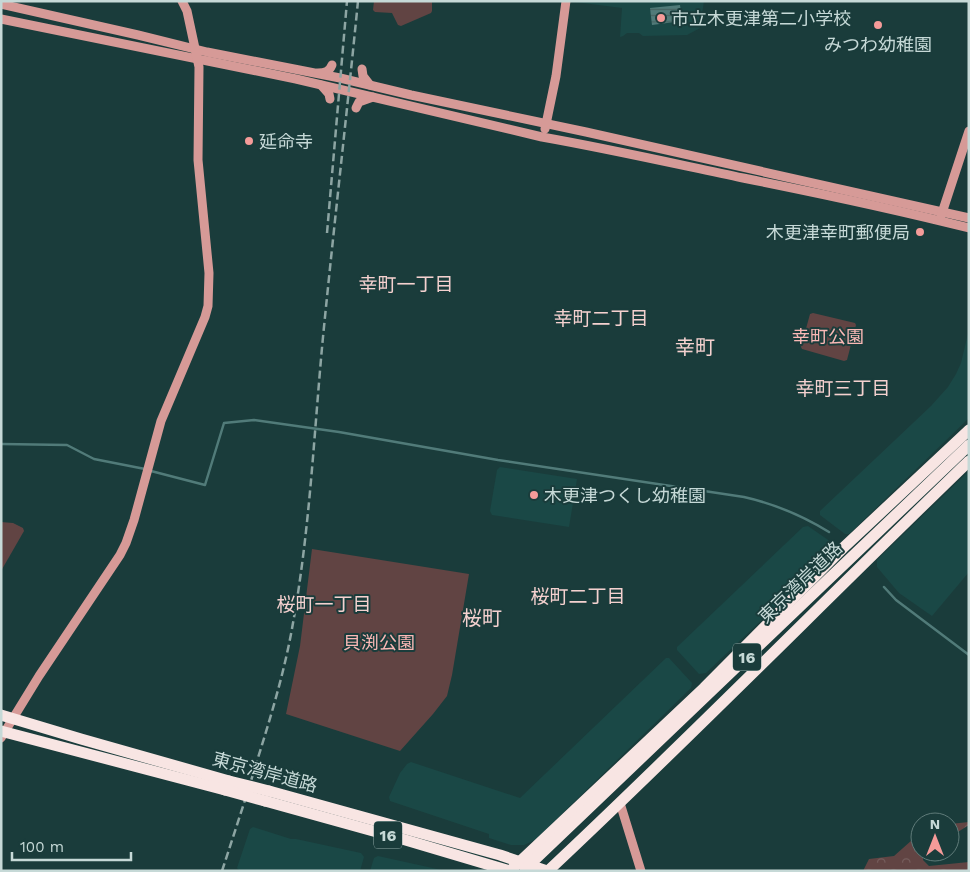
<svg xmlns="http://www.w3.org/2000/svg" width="970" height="872" viewBox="0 0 970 872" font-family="'Work Sans','Noto Sans JP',sans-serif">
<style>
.built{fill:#1a4846}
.forest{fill:url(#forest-crowns)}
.park{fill:#614443}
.water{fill:url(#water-rules)}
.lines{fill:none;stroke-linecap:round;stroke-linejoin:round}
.stream{stroke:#517b79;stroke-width:2.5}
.secondary{stroke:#d69a97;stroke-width:9}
.highway{stroke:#f8e5e3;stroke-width:11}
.rail{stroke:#8da5a3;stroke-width:2.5;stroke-dasharray:8 4;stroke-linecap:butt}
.highway-bridge{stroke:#f8e5e3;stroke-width:11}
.poi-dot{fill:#f59b99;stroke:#1a3c3b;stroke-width:2}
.labels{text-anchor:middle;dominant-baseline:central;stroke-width:4;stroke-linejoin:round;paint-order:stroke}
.shield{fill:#1a3c3b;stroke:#92aaa8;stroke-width:1}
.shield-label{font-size:16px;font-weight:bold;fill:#c6d9d7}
.poi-label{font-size:18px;fill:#c6d9d7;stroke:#1a3c3b;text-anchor:start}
.park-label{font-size:18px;fill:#f9b8b5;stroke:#1a3c3b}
.street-label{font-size:18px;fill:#c6d9d7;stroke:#1a3c3b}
.neighbourhood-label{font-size:19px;fill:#f4d1cf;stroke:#1a3c3b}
.quarter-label{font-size:20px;fill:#f4d1cf;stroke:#1a3c3b}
</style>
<defs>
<pattern id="forest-crowns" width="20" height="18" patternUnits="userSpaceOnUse" patternTransform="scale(1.25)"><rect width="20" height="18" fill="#614443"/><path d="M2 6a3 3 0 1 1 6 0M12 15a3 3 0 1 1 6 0" fill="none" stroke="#765e5d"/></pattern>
<pattern id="water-rules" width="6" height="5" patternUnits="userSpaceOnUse" patternTransform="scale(1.25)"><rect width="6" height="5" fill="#517b79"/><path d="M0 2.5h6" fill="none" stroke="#486462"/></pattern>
</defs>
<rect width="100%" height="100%" fill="#1a3c3b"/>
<g class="built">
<path d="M 575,1 L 704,1 L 700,28 L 687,35 L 643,36 L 639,33 L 627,33 L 623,36 L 620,37 L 622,8 L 575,2 Z"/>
<path d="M 969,329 L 969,418 L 849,534 L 845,534 L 820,515 L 820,511 L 931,406 L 948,387 L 956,374 L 961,363 Z"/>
<path d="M 500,467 L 577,479 L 569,527 L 492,515 L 490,511 L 497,470 Z"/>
<path d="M 969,471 L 969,572 L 932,616 L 899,593 L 877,567 L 877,560 Z"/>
<path d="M 808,526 L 834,544 L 835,547 L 832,553 L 706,673 L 699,674 L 677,650 L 677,647 L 803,527 Z"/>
<path d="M 666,658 L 669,658 L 692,683 L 691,688 L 535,840 L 524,845 L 511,845 L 489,838 L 489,834 L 390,801 L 389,797 L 400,773 L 407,764 L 411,762 L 520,798 Z"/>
<path d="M 253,827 L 291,839 L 296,839 L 361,853 L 364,857 L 360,871 L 240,871 L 237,868 L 250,829 Z"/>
<path d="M 378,856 L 446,871 L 370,871 L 374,858 Z"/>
</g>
<g class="forest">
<path d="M 969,822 L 969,825 L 953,835 L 950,835 L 950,824 Z"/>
<path d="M 920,833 L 920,852 L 923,852 L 923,860 L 929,866 L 969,862 L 969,871 L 863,871 L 869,859 L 894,856 Z"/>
</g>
<g class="park">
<path d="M 374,1 L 432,1 L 432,11 L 431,13 L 401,26 L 398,25 L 392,13 L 375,12 L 373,10 Z"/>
<path d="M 813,313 L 855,323 L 856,325 L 847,360 L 844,361 L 802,349 L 801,347 L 810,314 Z"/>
<path d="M 1,522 L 13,523 L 23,528 L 24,531 L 1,571 Z"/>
<path d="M 312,549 L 469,574 L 452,675 L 447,696 L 433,714 L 400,751 L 286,714 L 300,646 Z"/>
</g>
<path class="water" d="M 680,5 L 682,21 L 652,25 L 650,8 Z"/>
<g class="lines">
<g class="stream">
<path d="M 1,444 L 67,445 L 94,459 L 145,469"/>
<path d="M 151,471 L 205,485 L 224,423 L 254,420 L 339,432 L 498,460 L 744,497 C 775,504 803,516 829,532"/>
<path d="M 884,587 L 896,600 L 969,655"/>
</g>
<g class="secondary">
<path d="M 1,4 L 138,35 L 207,52 L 340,78 L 411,95 L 586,132 L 969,218"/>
<path d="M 1,19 L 296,79 L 542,137 C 610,149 676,164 743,178 C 818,193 894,209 969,228"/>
<path d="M 362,69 L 363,76 L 370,85"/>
<path d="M 318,73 C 325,73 329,72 332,65"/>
<path d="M 321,85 L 329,94 L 330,99"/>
<path d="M 356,108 L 359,102 L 373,97"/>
<path d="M 545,129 L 556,76 L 566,1"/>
<path d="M 941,216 L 969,131"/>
<path d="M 1,738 L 39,676 L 120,555 L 126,543 L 134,520 L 161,421 L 205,317 L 208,306 L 209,273 L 198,160 L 199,67 L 187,11 L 182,1"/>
<path d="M 620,803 L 641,871"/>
</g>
<g class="highway">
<path d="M 1,715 L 81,739 L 229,781"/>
<path d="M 1,731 L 225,790"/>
<path d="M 269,791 L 500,855 L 547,871"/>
<path d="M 265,801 L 402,839 L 510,871"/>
<path d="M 510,871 L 704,688 L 843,548 L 969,430"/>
<path d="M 548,871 C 691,737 828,597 969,461"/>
</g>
<g class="rail">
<path d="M 327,233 L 347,1"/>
<path d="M 222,871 C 234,834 246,798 257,761 C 271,716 285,670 293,623 C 310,529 314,432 323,337 C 334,225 347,113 358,1"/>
</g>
<g class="highway-bridge">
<path d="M 229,781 L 269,791"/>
<path d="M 225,790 L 265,801"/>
<path d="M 525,869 L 969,445"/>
</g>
</g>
<g class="poi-dot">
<circle cx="661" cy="18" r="5"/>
<circle cx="878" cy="25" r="5"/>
<circle cx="249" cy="141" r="5"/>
<circle cx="920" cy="232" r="5"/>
<circle cx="534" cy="495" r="5"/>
</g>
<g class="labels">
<g class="shield">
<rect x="733" y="643.5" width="28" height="27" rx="4"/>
<rect x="374" y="821.5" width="28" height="27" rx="4"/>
</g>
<g class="shield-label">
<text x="747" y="657">16</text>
<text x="388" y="835">16</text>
</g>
<g class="poi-label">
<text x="671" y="18">市立木更津第二小学校</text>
<text x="878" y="44" text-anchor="middle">みつわ幼稚園</text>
<text x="259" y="141">延命寺</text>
<text x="910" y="232" text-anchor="end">木更津幸町郵便局</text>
<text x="544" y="495">木更津つくし幼稚園</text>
</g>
<g class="park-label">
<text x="828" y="336">幸町公園</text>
<text x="379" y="642">貝渕公園</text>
</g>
<g class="street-label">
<text transform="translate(800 582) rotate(-44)">東京湾岸道路</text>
<text transform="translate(265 772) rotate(15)">東京湾岸道路</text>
</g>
<g class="neighbourhood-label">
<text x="406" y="284">幸町一丁目</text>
<text x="601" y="318">幸町二丁目</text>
<text x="843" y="388">幸町三丁目</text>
<text x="578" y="596">桜町二丁目</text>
<text x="324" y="604">桜町一丁目</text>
</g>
<g class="quarter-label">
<text x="695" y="347">幸町</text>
<text x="482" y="618">桜町</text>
</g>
</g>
<rect width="970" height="872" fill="none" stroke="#c6d9d7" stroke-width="5"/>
<g transform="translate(935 837)"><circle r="24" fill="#1a3c3b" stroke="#5f7b79"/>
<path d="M0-4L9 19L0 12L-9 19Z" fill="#f59b99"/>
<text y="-8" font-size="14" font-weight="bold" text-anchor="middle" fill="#c6d9d7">N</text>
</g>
<path d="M12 852v8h119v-8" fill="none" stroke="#c6d9d7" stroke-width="2.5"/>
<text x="20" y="852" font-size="15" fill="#c6d9d7" stroke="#1a3c3b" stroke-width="4" paint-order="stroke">100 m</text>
</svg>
